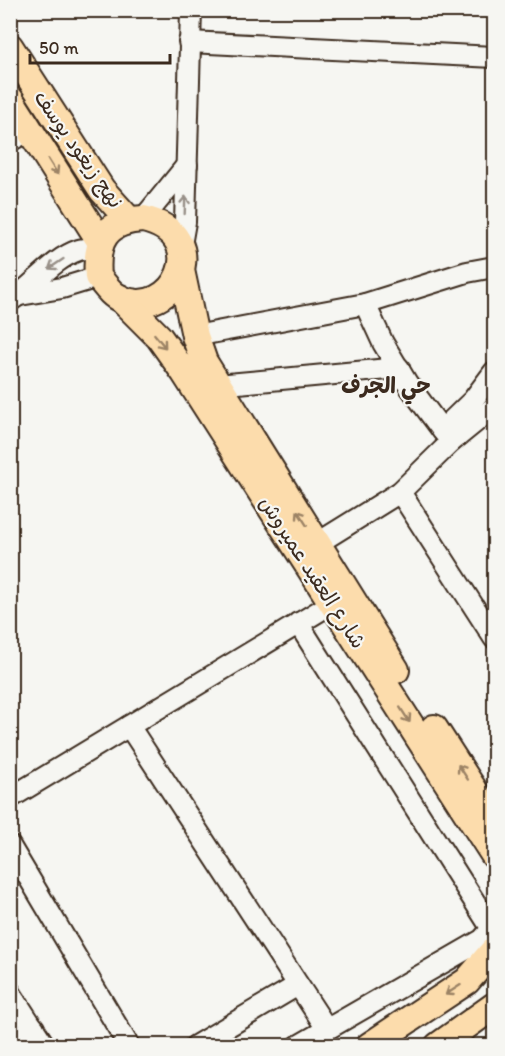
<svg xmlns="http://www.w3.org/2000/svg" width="505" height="1056" viewBox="0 0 505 1056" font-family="Itim,'Playpen Sans Arabic',sans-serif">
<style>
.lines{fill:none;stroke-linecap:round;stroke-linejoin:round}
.minor-casing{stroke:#3b2a1e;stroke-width:24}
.major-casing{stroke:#3b2a1e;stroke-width:30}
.minor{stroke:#f6f6f2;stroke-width:20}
.major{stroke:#fcdcac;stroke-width:26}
.oneway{stroke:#9c8365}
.oneway2{stroke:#989088}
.labels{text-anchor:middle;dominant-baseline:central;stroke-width:4.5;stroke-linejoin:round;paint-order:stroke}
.street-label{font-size:21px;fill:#3b2a1e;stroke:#f6f6f2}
.neighbourhood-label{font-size:22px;font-weight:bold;fill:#3b2a1e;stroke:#f6f6f2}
</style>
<rect width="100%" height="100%" fill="#f6f6f2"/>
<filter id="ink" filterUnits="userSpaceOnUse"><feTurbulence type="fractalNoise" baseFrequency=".0167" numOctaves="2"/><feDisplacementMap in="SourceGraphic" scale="12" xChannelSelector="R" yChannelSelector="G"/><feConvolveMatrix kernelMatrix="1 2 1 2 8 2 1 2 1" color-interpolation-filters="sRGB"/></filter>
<g filter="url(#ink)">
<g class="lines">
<g class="minor-casing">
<g id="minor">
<path d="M 189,42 L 494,57"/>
<path d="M 10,141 L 30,130"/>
<path d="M 143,219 L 187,165"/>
<path d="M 181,245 L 185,222 L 191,10"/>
<path d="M 20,295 L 62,288 L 98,277"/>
<path d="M 10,301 C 34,286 52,259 79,250 C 85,248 92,249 98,249"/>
<path d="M 365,304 L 383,343 L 407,383 L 451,442"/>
<path d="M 195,336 L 365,304 L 467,272 L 494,267"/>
<path d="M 217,385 L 399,368"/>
<path d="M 442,430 L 473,400 L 494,372"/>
<path d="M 400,492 L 494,638"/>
<path d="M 318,543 L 400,492 L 451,442 L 494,407"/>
<path d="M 129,726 L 327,1029"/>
<path d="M 10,798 L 344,596"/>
<path d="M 10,846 L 129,1046"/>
<path d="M 10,992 L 45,1046"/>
<path d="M 10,1043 L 34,1028"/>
<path d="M 195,1046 L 298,985"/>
<path d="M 298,1046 L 482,940 L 489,932 L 490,926 L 298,623"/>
</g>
</g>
<g class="major-casing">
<g id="major">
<path d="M 10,47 L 102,190 L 129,220"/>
<path d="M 10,99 L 100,241"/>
<path d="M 143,219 C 217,236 173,322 121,299 C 111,295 105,285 98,277 C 95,241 105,221 143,219 Z"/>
<path d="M 181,270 L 195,336 L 204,362 L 396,670"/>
<path d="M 120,298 L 159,337 L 184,372 L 494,855"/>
<path d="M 434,728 L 494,821"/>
<path d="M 369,1046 L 467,981 L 494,950"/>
<path d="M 438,1046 L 494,1006"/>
</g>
</g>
<use href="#minor" class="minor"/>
<use href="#major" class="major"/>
</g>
<defs><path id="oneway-shaft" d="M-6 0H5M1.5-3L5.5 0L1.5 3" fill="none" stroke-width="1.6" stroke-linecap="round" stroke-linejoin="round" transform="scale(1.5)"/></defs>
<g class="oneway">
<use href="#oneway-shaft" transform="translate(53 167) rotate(58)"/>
<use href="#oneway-shaft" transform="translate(160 341) rotate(51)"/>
<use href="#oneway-shaft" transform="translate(302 518) rotate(-123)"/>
<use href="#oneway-shaft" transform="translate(405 715) rotate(57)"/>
<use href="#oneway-shaft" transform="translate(463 772) rotate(-123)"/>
<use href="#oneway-shaft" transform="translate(453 990) rotate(147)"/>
</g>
<g class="oneway2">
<use href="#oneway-shaft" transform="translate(185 205) rotate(-88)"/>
<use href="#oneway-shaft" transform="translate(56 264) rotate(146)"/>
</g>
</g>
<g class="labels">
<g class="street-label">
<text transform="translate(79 149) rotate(55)">نهج زيغود يوسف</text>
<text transform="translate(313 572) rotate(57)">شارع العقيد عميروش</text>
</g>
<g class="neighbourhood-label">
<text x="386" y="385">حي الجرف</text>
</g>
</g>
<rect width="505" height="1056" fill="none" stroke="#f6f6f2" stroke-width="36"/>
<rect x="18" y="18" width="469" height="1020" fill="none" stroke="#3b2a1e" stroke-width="2" filter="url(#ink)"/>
<path d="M30 54v9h140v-9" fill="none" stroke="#3b2a1e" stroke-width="3"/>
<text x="39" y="54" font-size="18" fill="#3b2a1e" stroke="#f6f6f2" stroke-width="4.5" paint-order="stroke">50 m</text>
</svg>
